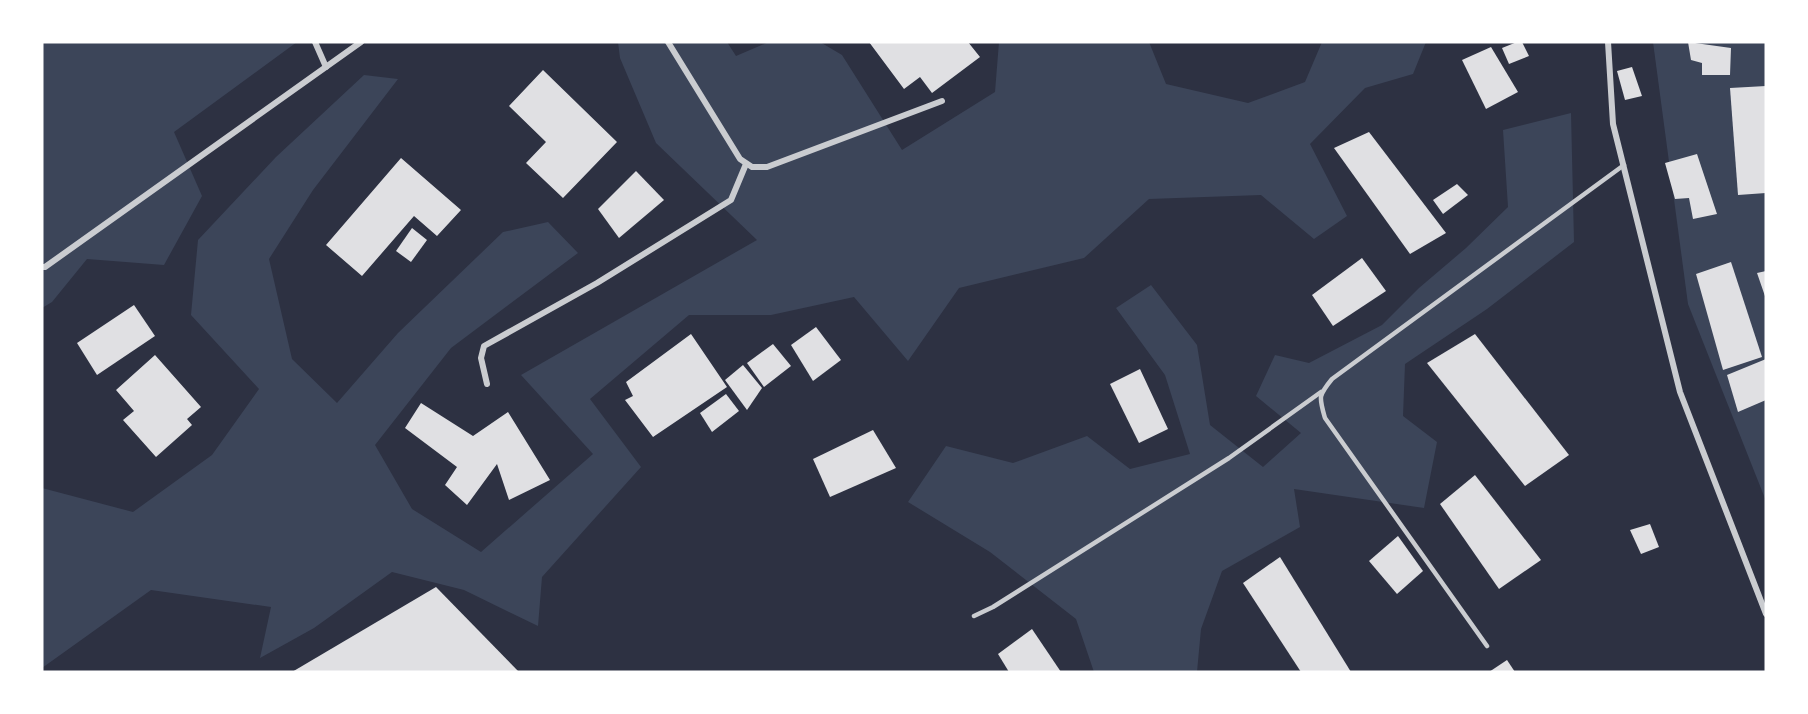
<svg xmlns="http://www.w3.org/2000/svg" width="1808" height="714" viewBox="0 0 1808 714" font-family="Montserrat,sans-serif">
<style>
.green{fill:#3c4559}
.building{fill:#e0e0e3}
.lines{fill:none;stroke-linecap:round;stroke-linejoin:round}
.service{stroke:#caccd0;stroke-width:4.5}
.minor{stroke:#caccd0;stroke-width:6}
</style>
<rect width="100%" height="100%" fill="#2d3142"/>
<g class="green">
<path d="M 42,42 L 297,42 L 174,132 L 202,196 L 164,265 L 87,259 L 52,302 L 42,308 Z"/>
<path d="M 618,42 L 727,42 L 736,56 L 769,42 L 820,42 L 842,55 L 902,150 L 995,92 L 999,42 L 1149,42 L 1166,84 L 1248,103 L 1305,82 L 1322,42 L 1426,42 L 1413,74 L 1365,88 L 1310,144 L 1347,216 L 1314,239 L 1261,195 L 1149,199 L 1084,258 L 959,288 L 908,361 L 854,297 L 771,315 L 689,315 L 590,399 L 641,467 L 542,577 L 538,626 L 464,590 L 392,572 L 314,628 L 260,658 L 271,607 L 151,590 L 42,668 L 42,488 L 133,512 L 212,455 L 259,389 L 191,315 L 198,240 L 276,157 L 364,75 L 398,79 L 313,190 L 269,259 L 292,359 L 337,403 L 398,333 L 503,232 L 548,222 L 578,253 L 451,348 L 375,445 L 412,509 L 481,552 L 593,454 L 521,375 L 757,240 L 656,143 L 620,58 Z"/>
<path d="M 1653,42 L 1766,42 L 1766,501 L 1688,304 Z"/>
<path d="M 1571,113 L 1574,242 L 1487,309 L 1405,364 L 1403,416 L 1437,442 L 1424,508 L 1294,489 L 1300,527 L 1222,571 L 1201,629 L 1197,672 L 1094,672 L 1076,619 L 990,552 L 908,502 L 946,446 L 1013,463 L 1087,436 L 1130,469 L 1190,454 L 1165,375 L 1116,308 L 1151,285 L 1197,345 L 1210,425 L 1263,467 L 1301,433 L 1256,396 L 1275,355 L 1309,363 L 1382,325 L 1419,288 L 1466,248 L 1508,207 L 1503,130 Z"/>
</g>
<g class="building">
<path d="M 869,42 L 968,42 L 980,57 L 932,93 L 920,77 L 904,89 Z"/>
<path d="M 1517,42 L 1522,42 L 1529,56 L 1509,64 L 1502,48 Z"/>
<path d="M 1688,42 L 1731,48 L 1730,75 L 1702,75 L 1702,63 L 1691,60 Z"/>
<path d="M 1491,47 L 1518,92 L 1486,109 L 1462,60 Z"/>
<path d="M 1632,67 L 1642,96 L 1625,100 L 1617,71 Z"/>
<path d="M 543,70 L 617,142 L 563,198 L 526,163 L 546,142 L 509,106 Z"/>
<path d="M 1766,86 L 1766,193 L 1738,195 L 1730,88 Z"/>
<path d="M 1369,132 L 1446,233 L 1410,254 L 1334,148 Z"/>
<path d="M 1697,154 L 1717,214 L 1693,219 L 1689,198 L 1675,199 L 1665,163 Z"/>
<path d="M 401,158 L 461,210 L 437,236 L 414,216 L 362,276 L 326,245 Z"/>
<path d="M 636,171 L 664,200 L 619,238 L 598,209 Z"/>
<path d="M 1457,184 L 1468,195 L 1443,214 L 1433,200 Z"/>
<path d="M 412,228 L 427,240 L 411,262 L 396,251 Z"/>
<path d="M 1362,258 L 1386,291 L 1333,326 L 1312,295 Z"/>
<path d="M 1731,262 L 1762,357 L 1723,370 L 1696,274 Z"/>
<path d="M 1766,271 L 1766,299 L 1757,273 Z"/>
<path d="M 134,305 L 155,336 L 97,375 L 77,343 Z"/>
<path d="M 816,327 L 841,360 L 813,381 L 791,345 Z"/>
<path d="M 691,334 L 727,387 L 653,437 L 625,400 L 633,396 L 626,382 Z"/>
<path d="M 1475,334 L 1569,455 L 1525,486 L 1427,363 Z"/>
<path d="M 773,344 L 791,366 L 764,387 L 747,363 Z"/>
<path d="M 155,355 L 201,407 L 187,419 L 192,425 L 156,457 L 123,420 L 134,411 L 116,390 Z"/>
<path d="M 1766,359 L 1766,400 L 1738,412 L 1727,375 Z"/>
<path d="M 743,365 L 762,388 L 747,410 L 725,380 Z"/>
<path d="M 1140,369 L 1168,429 L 1139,443 L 1110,384 Z"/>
<path d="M 726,394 L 739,411 L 712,432 L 700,413 Z"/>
<path d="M 421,403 L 473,436 L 508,412 L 550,480 L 509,500 L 497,464 L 467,505 L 445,485 L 457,467 L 405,428 Z"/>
<path d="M 873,430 L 896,468 L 830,497 L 813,459 Z"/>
<path d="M 1475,475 L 1541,560 L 1499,589 L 1440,504 Z"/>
<path d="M 1650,524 L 1659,547 L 1641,554 L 1630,530 Z"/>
<path d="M 1398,536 L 1423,571 L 1397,594 L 1369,561 Z"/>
<path d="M 1280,557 L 1351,672 L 1301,672 L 1243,583 Z"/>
<path d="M 436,587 L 519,672 L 292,672 Z"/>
<path d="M 1032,629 L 1061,672 L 1009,672 L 998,654 Z"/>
<path d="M 1507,660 L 1515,672 L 1489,672 Z"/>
</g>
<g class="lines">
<g class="service">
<path d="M 974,616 L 993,607 L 1229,458 L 1321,392"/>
<path d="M 1487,646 L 1325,418 C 1319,397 1318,396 1332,379 L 1624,165"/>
</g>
<g class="minor">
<path d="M 315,42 L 326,67"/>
<path d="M 668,42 L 740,159 L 752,167 L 767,167 L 942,101"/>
<path d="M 1608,42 L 1613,124 L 1680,392 L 1766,614"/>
<path d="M 42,267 L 45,267 L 361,42"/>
<path d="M 487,384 L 481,358 L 484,346 L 597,283 L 731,200 L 746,164"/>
</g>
</g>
<rect width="1808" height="714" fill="none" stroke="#ffffff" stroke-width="87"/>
</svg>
